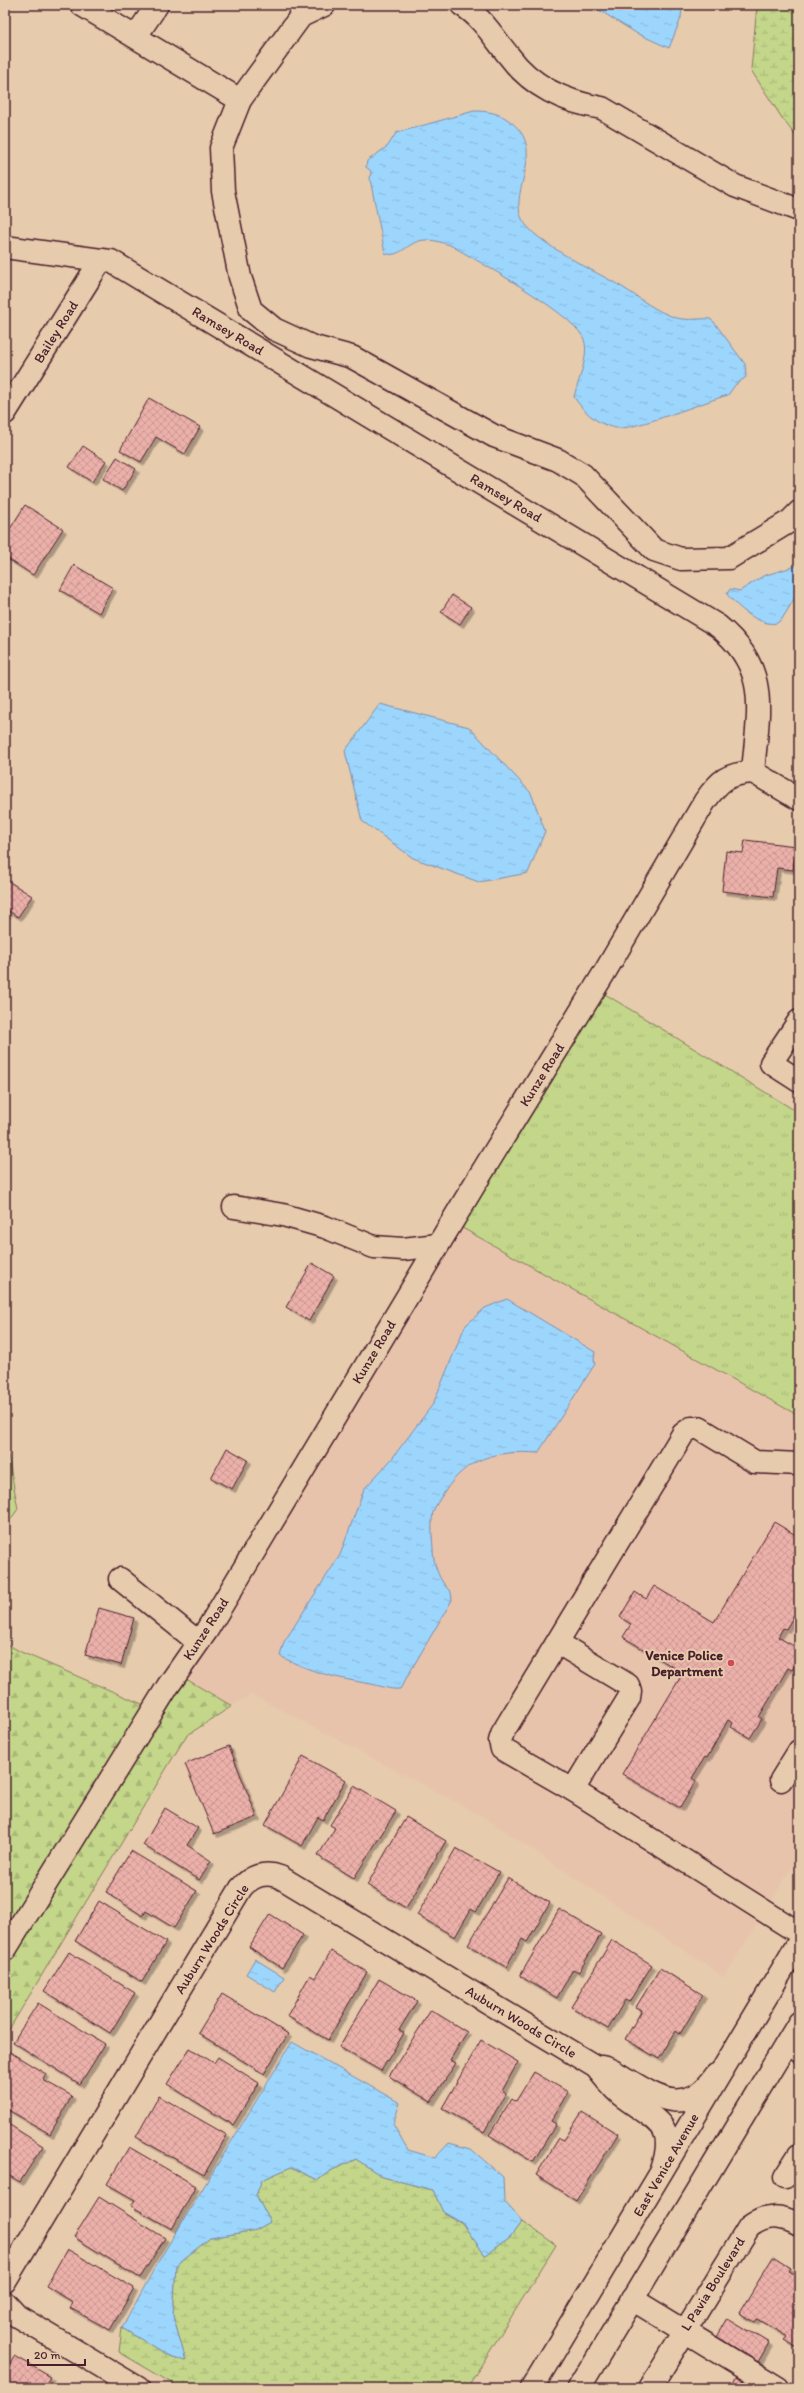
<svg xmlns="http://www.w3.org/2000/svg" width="804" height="2393" viewBox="0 0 804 2393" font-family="Itim,sans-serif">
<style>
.built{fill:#e8c3ac;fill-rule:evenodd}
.grass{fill:url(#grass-tufts);stroke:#867a5a}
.forest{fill:url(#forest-firs);stroke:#867a5a}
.wetland{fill:url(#wetland-marsh);stroke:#867a5a}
.water{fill:url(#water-ripples);stroke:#7c8da9}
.building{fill:url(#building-cross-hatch);stroke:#4a1f2b;filter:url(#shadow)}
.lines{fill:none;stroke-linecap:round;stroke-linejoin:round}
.minor-casing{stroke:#4a1f2b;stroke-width:25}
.major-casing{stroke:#4a1f2b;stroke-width:25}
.minor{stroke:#e6cbad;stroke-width:22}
.major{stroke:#e6cbad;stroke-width:22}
.poi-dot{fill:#d1495b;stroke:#e6cbad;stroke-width:1.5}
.labels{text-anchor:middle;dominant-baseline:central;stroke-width:4;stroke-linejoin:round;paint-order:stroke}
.street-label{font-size:14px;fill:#4a1f2b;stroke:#e6cbad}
.poi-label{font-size:14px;font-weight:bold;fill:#4a1f2b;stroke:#e6cbad;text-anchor:end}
</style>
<defs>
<pattern id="grass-tufts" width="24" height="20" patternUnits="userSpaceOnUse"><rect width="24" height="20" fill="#c3d68a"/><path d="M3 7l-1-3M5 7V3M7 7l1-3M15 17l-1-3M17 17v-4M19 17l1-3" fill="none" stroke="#a9b777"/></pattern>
<pattern id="forest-firs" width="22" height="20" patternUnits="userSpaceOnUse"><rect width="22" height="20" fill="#c3d68a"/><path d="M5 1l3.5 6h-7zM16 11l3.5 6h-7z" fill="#a9b777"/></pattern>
<pattern id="wetland-marsh" width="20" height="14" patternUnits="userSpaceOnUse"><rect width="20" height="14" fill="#c3d68a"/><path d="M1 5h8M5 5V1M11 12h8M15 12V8" fill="none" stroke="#a9b777"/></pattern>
<pattern id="water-ripples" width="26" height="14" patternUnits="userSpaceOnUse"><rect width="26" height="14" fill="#9dd6fd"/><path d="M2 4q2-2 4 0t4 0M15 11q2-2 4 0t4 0" fill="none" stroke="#89b7d9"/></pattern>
<pattern id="building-cross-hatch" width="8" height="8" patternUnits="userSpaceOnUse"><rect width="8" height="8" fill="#ebb0a9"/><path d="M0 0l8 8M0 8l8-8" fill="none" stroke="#cb9792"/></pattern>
<filter id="shadow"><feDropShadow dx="3.5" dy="3.5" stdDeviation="0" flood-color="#0004"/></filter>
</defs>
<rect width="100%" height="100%" fill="#e6cbad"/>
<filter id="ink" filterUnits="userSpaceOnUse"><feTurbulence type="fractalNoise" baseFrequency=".025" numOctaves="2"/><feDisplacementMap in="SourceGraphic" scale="8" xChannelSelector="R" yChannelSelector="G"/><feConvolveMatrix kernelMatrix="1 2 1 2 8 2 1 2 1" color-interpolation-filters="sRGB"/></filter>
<g filter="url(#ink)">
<path class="built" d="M 448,1220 L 799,1416 L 799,1856 L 724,1977 L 482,1816 L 251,1694 L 232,1706 L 186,1679 ZM 507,1299 L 545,1323 L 538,1453 L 514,1451 L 488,1457 L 453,1478 L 434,1510 L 431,1526 L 433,1559 L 444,1586 L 451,1592 L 390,1690 L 374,1685 L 325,1579 L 340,1555 L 364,1489 L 390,1461 L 433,1404 L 448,1370 L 451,1357 Z"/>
<path class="grass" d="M 587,983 L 799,1113 L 799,1416 L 448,1220 Z"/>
<g class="forest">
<path d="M 5,1439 L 18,1509 L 5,1527 Z"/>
<path d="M 5,1643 L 21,1652 L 165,1714 L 186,1679 L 232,1706 L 186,1736 L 5,2036 Z"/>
</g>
<g class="wetland">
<path d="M 757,5 L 799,5 L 799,140 L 782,118 L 751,70 Z"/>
<path d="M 356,2159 L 383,2177 L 433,2190 L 443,2212 L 462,2223 L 485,2255 L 510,2237 L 522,2221 L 556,2245 L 467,2388 L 180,2388 L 119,2352 L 122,2328 L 169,2356 L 186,2361 L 173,2316 L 176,2265 L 210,2238 L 256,2230 L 270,2222 L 256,2195 L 262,2180 L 291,2167 L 318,2180 L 330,2171 Z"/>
</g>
<g class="water">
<path d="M 591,5 L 682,5 L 681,18 L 669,48 L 636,33 Z"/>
<path d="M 474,111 C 488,111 500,113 511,122 C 548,151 508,190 522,219 C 534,243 597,272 622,287 C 640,298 656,312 677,318 C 688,321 699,318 710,319 L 714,322 L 745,364 L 746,377 L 735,385 L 728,395 C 706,401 635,430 617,428 C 599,426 583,411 574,397 C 578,380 591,353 583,337 C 570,312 478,261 450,245 C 440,242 429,238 419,241 C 407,244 398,259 385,253 L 370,179 L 371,171 L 366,167 L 367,161 L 388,146 L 396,133 Z"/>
<path d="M 799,565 L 799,591 L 782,619 L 777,623 C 760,627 736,606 727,594 L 730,589 L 740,591 L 763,576 Z"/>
<path d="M 380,704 L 469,727 L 531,793 L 545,831 L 528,873 L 479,882 L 413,858 L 362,821 L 345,751 Z"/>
<path d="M 507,1299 L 595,1352 L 594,1359 L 595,1364 L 538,1453 C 498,1450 466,1457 444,1493 C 440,1499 435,1506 433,1512 C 431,1524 432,1536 433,1548 C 433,1563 439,1582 451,1592 L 452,1600 L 400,1689 C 389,1690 382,1686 371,1684 C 336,1678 312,1673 280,1656 L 284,1642 L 340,1555 L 364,1489 L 390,1461 L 433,1404 L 465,1326 L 485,1308 Z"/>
<path d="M 255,1959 L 284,1977 L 275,1992 L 246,1974 Z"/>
<path d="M 292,2042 L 400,2103 L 393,2124 L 408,2150 L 435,2158 L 449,2143 L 471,2149 L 503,2177 L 504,2201 L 522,2221 L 510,2237 L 485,2255 L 462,2223 L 443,2212 L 433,2190 L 383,2177 L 356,2159 L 330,2171 L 318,2180 L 291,2167 L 262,2180 L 256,2195 L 270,2222 L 256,2230 L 210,2238 L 176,2265 L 173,2316 L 186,2361 L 169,2356 L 122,2328 L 158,2262 Z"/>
</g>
<g class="building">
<path d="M 149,398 L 200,427 L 185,454 L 156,437 L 141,462 L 120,450 Z"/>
<path d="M 83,446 L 106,461 L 92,482 L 69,467 Z"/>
<path d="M 117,457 L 136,469 L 122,491 L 103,479 Z"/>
<path d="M 25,505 L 63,529 L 33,575 L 5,557 L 5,537 Z"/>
<path d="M 74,565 L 113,588 L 99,613 L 60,590 Z"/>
<path d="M 452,595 L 471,607 L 460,624 L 441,612 Z"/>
<path d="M 745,840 L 796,846 L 793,870 L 777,868 L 773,897 L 722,891 L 726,851 L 743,853 Z"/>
<path d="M 5,879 L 32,896 L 18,917 L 9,911 L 5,917 Z"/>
<path d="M 312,1263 L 334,1276 L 309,1321 L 286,1307 Z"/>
<path d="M 227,1448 L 248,1460 L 232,1489 L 211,1478 Z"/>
<path d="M 774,1522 L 799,1537 L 799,1607 L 786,1629 L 783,1628 L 778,1637 L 799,1649 L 799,1658 L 792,1670 L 788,1668 L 759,1717 L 762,1719 L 750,1738 L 731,1727 L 733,1723 L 728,1720 L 707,1758 L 705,1757 L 692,1778 L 696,1781 L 680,1808 L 622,1774 L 683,1673 L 623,1637 L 631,1624 L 620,1617 L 635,1592 L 646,1599 L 654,1586 L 714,1622 Z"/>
<path d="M 99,1608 L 134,1618 L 121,1665 L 85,1655 Z"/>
<path d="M 229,1746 L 257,1817 L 214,1834 L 185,1764 Z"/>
<path d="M 303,1756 L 346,1780 L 323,1820 L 318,1817 L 302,1846 L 265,1825 Z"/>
<path d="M 354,1786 L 396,1811 L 354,1878 L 318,1856 L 335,1828 L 330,1825 Z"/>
<path d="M 165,1808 L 198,1828 L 187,1845 L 211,1861 L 199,1880 L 143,1845 Z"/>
<path d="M 406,1817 L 446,1841 L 406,1908 L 367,1885 Z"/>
<path d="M 456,1848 L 499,1872 L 476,1912 L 471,1909 L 455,1937 L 417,1915 Z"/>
<path d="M 131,1851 L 197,1891 L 174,1928 L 146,1911 L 143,1916 L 106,1892 Z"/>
<path d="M 508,1878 L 550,1903 L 527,1942 L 522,1939 L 506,1967 L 468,1945 Z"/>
<path d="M 99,1901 L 166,1942 L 142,1982 L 75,1941 Z"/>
<path d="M 559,1909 L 601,1934 L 579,1972 L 573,1969 L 557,1998 L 520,1976 Z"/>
<path d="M 270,1914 L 303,1935 L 282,1968 L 249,1947 Z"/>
<path d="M 612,1940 L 652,1965 L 629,2002 L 625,2000 L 608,2029 L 571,2007 Z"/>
<path d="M 331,1951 L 367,1972 L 328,2040 L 287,2016 L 310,1975 L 315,1978 Z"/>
<path d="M 69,1952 L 135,1993 L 110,2033 L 44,1991 Z"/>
<path d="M 660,1968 L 703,1995 L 680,2034 L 676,2031 L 659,2059 L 625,2039 L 642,2010 L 636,2007 Z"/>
<path d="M 379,1979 L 417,2001 L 399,2030 L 404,2033 L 381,2071 L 339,2047 Z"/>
<path d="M 222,1994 L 288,2034 L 264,2074 L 198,2033 Z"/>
<path d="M 38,2003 L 105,2044 L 80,2084 L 13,2042 Z"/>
<path d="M 431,2010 L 467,2032 L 450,2060 L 456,2063 L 431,2102 L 389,2076 Z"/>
<path d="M 481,2040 L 518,2062 L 502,2091 L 506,2093 L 484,2132 L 442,2108 Z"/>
<path d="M 190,2048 L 214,2063 L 218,2057 L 259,2083 L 233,2125 L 167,2084 Z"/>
<path d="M 8,2051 L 46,2074 L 43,2080 L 72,2096 L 50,2134 L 5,2108 L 5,2056 Z"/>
<path d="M 534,2072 L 568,2092 L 551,2121 L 556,2124 L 533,2162 L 489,2135 L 512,2098 L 516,2101 Z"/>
<path d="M 159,2096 L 227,2135 L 204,2175 L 136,2137 Z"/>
<path d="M 582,2112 L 618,2134 L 576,2201 L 536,2175 L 559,2138 L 564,2140 Z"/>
<path d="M 5,2122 L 43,2146 L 20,2182 L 5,2173 Z"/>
<path d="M 129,2147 L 196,2186 L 172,2229 L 131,2206 L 135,2200 L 107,2184 Z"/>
<path d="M 99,2197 L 165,2238 L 140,2278 L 74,2237 Z"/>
<path d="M 67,2249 L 134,2288 L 110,2330 L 70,2308 L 73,2302 L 46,2286 Z"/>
<path d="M 773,2257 L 790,2268 L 788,2271 L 799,2277 L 799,2349 L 785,2340 L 788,2337 L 757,2319 L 755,2322 L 739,2313 Z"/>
<path d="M 728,2318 L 769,2343 L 758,2362 L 717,2337 Z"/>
<path d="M 14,2356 L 51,2377 L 44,2388 L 5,2388 L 5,2372 Z"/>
<path d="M 739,2373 L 763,2388 L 730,2388 Z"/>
</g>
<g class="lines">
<g class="minor-casing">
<g id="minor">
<path d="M 82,5 L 240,100 L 221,148 L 223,191 L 240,277 L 251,310 L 274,329 L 311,346 L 352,357 L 494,436 L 558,460 L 583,475 L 654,550 L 681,559 L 729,558 L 790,521 L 799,512"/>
<path d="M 462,5 C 483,18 494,38 509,56 C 532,87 565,102 602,108 L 735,186 L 799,210"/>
<path d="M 136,36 L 157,5"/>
<path d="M 240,100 L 301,16 L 324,5"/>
<path d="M 5,247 L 101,260"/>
<path d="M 5,413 L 101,260 L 111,261 L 718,626 C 771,669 758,711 753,772"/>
<path d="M 753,772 L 799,799"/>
<path d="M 799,1021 L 771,1063 L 799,1081"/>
<path d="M 234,1207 L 283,1215 L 325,1227 L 374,1247 L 403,1249 L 438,1245"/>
<path d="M 120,1579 L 198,1642"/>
<path d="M 558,1643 L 628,1685 L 630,1691 L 629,1698 L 573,1790 L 502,1749 L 500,1741 L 503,1732 L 683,1434 L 691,1428 L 699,1428 L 755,1462 L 799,1464"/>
<path d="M 781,1780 L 799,1751"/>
<path d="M 573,1790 L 799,1933"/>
<path d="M 5,1950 L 168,1686 L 207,1630 L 476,1182 L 606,970 L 705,801 C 720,780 727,774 753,772"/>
<path d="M 787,2044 L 799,2051"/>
<path d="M 601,2067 C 609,2068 616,2073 623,2077 C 658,2098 687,2118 716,2075"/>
<path d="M 785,2177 L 799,2155"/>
<path d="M 5,2281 L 241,1888 C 251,1876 265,1871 280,1877 L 596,2067 C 605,2078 613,2090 625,2098 C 657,2122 677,2123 662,2170"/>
<path d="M 632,2299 L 778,2388"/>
<path d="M 5,2303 L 17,2316 L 138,2388"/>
<path d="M 650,2388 L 749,2227 C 766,2214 781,2215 799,2225"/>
</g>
</g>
<g class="major-casing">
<g id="major">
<path d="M 532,2388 L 799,1942"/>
<path d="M 579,2388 L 799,2023"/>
</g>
</g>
<use href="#minor" class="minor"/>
<use href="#major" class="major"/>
</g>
</g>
<circle class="poi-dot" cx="731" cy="1663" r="4"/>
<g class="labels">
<g class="street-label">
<text transform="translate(228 331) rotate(31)">Ramsey Road</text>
<text transform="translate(56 332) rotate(-58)">Bailey Road</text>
<text transform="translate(506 498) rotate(31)">Ramsey Road</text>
<text transform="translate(542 1075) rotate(-58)">Kunze Road</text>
<text transform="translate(374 1352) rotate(-59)">Kunze Road</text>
<text transform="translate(206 1629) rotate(-57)">Kunze Road</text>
<text transform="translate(212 1939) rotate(-58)">Auburn Woods Circle</text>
<text transform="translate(521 2022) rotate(31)">Auburn Woods Circle</text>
<text transform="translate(666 2165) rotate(-60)">East Venice Avenue</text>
<text transform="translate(713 2284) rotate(-58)">L Pavia Boulevard</text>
</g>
<g class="poi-label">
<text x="723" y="1655">Venice Police<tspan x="723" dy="16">Department</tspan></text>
</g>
</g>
<rect width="804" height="2393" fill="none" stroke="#e6cbad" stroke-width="20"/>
<rect x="10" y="10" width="784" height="2373" fill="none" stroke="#4a1f2b" stroke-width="1.5" filter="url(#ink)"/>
<path d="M28 2359v6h57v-6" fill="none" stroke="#4a1f2b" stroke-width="2"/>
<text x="34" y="2359" font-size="12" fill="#4a1f2b" stroke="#e6cbad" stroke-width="3" paint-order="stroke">20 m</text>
</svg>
